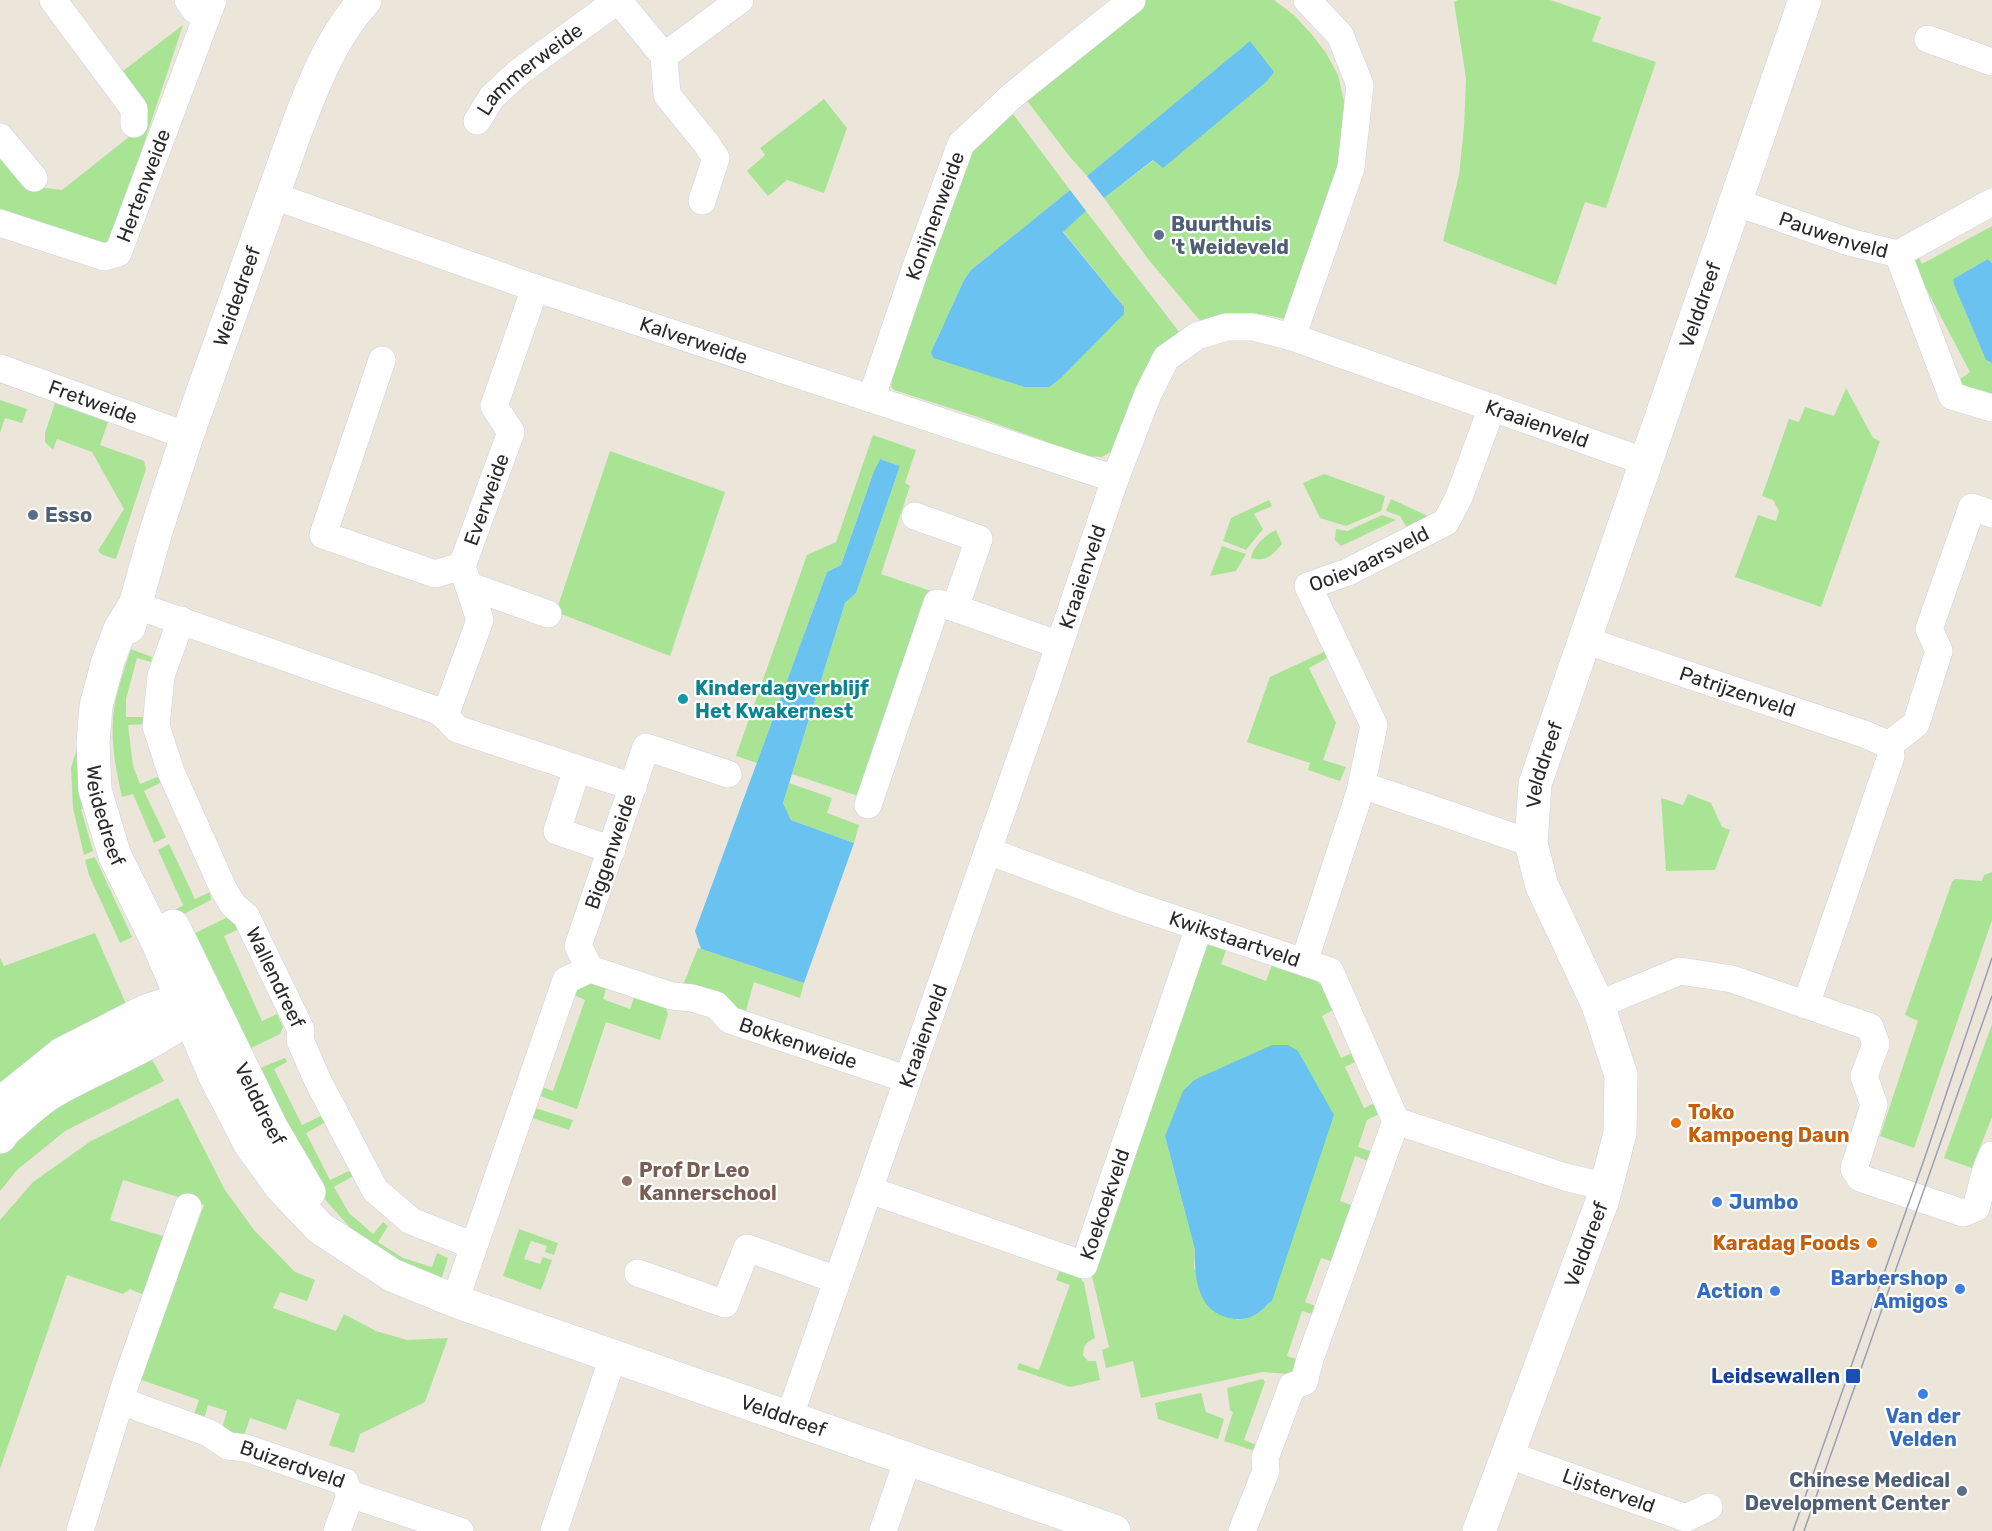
<svg xmlns="http://www.w3.org/2000/svg" width="1992" height="1531" viewBox="0 0 1992 1531" font-family="Rubik,sans-serif">
<style>
.green{fill:#a9e495;fill-rule:evenodd}
.water{fill:#6ac2f1}
.lines{fill:none;stroke-linecap:round;stroke-linejoin:round}
.street-casing{stroke:#cfd1e2;stroke-width:28}
.secondary-casing{stroke:#cfd1e2;stroke-width:34}
.street{stroke:#fff;stroke-width:27}
.secondary{stroke:#fff;stroke-width:33}
.tram{stroke:#9d9eb4;stroke-width:1.5}
.service-dot{fill:#5c6f8a;stroke:#fff;stroke-width:2}
.culture-dot{fill:#0f9aa8;stroke:#fff;stroke-width:2}
.food-dot{fill:#e8710a;stroke:#fff;stroke-width:2}
.education-dot{fill:#8d6e63;stroke:#fff;stroke-width:2}
.shop-dot{fill:#3f7fe0;stroke:#fff;stroke-width:2}
.transit-dot{fill:#1a4fb4;stroke:#fff;stroke-width:2}
.labels{text-anchor:middle;dominant-baseline:central;stroke-width:4.5;stroke-linejoin:round;paint-order:stroke}
.street-label{font-size:20px;fill:#292929;stroke:#fff}
.service-label{font-size:20px;font-weight:bold;fill:#4e5e75;stroke:#fff;text-anchor:start}
.culture-label{font-size:20px;font-weight:bold;fill:#0d838f;stroke:#fff;text-anchor:start}
.food-label{font-size:20px;font-weight:bold;fill:#c56008;stroke:#fff;text-anchor:start}
.education-label{font-size:20px;font-weight:bold;fill:#785e54;stroke:#fff;text-anchor:start}
.shop-label{font-size:20px;font-weight:bold;fill:#366cbe;stroke:#fff;text-anchor:end}
.transit-label{font-size:20px;font-weight:bold;fill:#164399;stroke:#fff;text-anchor:end}
</style>
<rect width="100%" height="100%" fill="#ece5da"/>
<g class="green">
<path d="M 1145,0 L 1274,0 L 1295,16 L 1314,37 L 1326,53 L 1338,75 L 1344,101 L 1345,120 L 1343,152 L 1289,320 C 1252,311 1238,310 1202,323 L 1148,259 L 1104,198 L 1154,160 L 1164,167 L 1250,42 L 1087,176 L 1070,157 L 1024,97 Z"/>
<path d="M 1458,0 L 1550,0 L 1601,17 L 1592,41 L 1656,62 L 1606,208 L 1585,202 L 1556,285 L 1443,241 L 1459,175 L 1464,127 L 1466,78 L 1454,2 Z"/>
<path d="M 183,25 L 125,201 L 109,243 L 102,247 L 0,211 L 0,147 L 29,186 L 62,190 L 144,125 L 119,74 Z"/>
<path d="M 824,99 L 847,128 L 824,193 L 787,180 L 768,196 L 747,171 L 765,155 L 760,148 Z"/>
<path d="M 1010,110 L 1070,190 L 971,270 L 964,280 L 931,352 L 933,358 L 1061,378 L 1124,313 L 1124,307 L 1063,231 L 1086,211 L 1183,337 L 1128,414 L 1111,452 L 1102,457 L 1086,456 L 975,416 L 894,390 L 891,387 L 894,370 L 969,158 L 979,141 Z"/>
<path d="M 1992,226 L 1992,263 L 1988,259 L 1953,279 L 1954,285 L 1986,360 L 1992,363 L 1992,397 L 1960,386 L 1956,382 L 1970,372 L 1920,277 L 1907,257 L 1916,252 L 1922,264 Z"/>
<path d="M 1846,388 L 1873,438 L 1880,441 L 1821,607 L 1735,577 L 1758,515 L 1776,521 L 1779,511 L 1773,500 L 1762,496 L 1789,419 L 1799,422 L 1805,407 L 1834,416 Z"/>
<path d="M 0,400 L 27,409 L 22,423 L 5,418 L 0,433 Z"/>
<path d="M 55,403 L 108,422 L 100,445 L 144,461 L 146,469 L 116,559 L 103,555 L 98,551 L 124,509 L 92,452 L 57,439 L 53,450 L 45,442 L 45,433 Z"/>
<path d="M 873,435 L 916,450 L 905,483 L 910,486 L 881,574 L 931,591 L 858,796 L 792,774 L 845,603 L 856,593 L 900,466 L 880,459 L 874,471 L 841,565 L 827,572 L 757,763 L 736,756 L 807,555 L 836,542 Z"/>
<path d="M 610,451 L 725,492 L 670,656 L 556,612 Z"/>
<path d="M 1324,474 L 1385,496 L 1381,511 L 1346,526 L 1320,518 L 1303,483 Z"/>
<path d="M 1391,499 L 1439,521 L 1410,533 L 1400,516 L 1386,511 Z"/>
<path d="M 1269,500 L 1272,506 L 1254,514 L 1263,529 L 1246,550 L 1223,541 L 1231,518 Z"/>
<path d="M 1382,515 L 1396,520 L 1341,546 L 1335,540 L 1336,529 L 1347,531 Z"/>
<path d="M 1276,530 L 1282,544 C 1271,556 1268,562 1251,558 C 1253,547 1265,535 1276,530 Z"/>
<path d="M 1222,546 L 1246,554 L 1236,571 L 1210,576 Z"/>
<path d="M 131,649 L 152,657 L 151,662 L 137,658 L 126,699 L 126,717 L 147,717 L 147,724 L 128,725 L 133,766 L 140,784 L 160,776 L 162,782 L 144,791 L 166,837 L 154,843 L 133,794 L 122,797 C 116,771 111,744 113,717 C 115,694 124,671 131,649 Z"/>
<path d="M 1326,651 L 1329,657 L 1309,668 L 1336,723 L 1323,760 L 1346,767 L 1340,781 L 1308,770 L 1310,763 L 1247,742 L 1270,677 Z"/>
<path d="M 81,736 L 90,806 L 81,809 L 93,851 L 84,855 L 73,808 L 71,768 Z"/>
<path d="M 789,783 L 832,798 L 827,813 L 859,825 L 854,843 L 791,820 L 783,803 Z"/>
<path d="M 1688,794 L 1711,803 L 1722,827 L 1730,830 L 1715,870 L 1666,871 L 1661,798 L 1683,805 Z"/>
<path d="M 169,844 L 195,899 L 210,892 L 211,900 L 178,917 L 174,911 L 183,905 L 158,850 Z"/>
<path d="M 95,857 L 132,937 L 120,943 L 89,875 L 85,860 Z"/>
<path d="M 1992,872 L 1992,920 L 1914,1148 L 1880,1136 L 1918,1021 L 1905,1015 L 1952,882 L 1955,879 L 1982,881 L 1984,875 Z"/>
<path d="M 228,917 L 232,918 L 239,929 L 224,936 L 262,1021 L 277,1014 L 283,1027 L 280,1034 L 245,1051 L 187,937 Z"/>
<path d="M 95,933 L 129,1011 L 0,1093 L 0,958 L 4,966 Z"/>
<path d="M 1209,944 L 1227,948 L 1221,964 L 1266,981 L 1272,965 L 1314,980 L 1323,986 L 1335,1009 L 1322,1016 L 1341,1058 L 1354,1052 L 1359,1060 L 1345,1067 L 1364,1108 L 1379,1101 L 1383,1112 L 1367,1120 L 1358,1147 L 1373,1152 L 1371,1162 L 1355,1156 L 1340,1201 L 1356,1207 L 1337,1263 L 1321,1258 L 1305,1302 L 1321,1308 L 1318,1316 L 1302,1311 L 1287,1356 L 1302,1361 L 1298,1368 L 1288,1374 L 1263,1372 L 1141,1398 L 1133,1361 L 1106,1368 L 1102,1350 L 1109,1347 L 1090,1268 L 1203,947 ZM 1298,1051 L 1308,1071 L 1272,1301 L 1254,1316 L 1237,1320 L 1194,1268 L 1195,1250 L 1165,1136 L 1183,1092 L 1194,1080 Z"/>
<path d="M 698,948 L 804,983 L 800,998 L 754,982 L 745,1014 L 683,985 Z"/>
<path d="M 592,980 L 607,986 L 603,999 L 630,1009 L 635,995 L 665,1006 L 668,1014 L 660,1040 L 606,1022 L 577,1109 L 537,1095 L 540,1086 L 553,1091 L 585,1000 L 572,994 L 574,988 Z"/>
<path d="M 1992,1024 L 1992,1117 L 1972,1168 L 1944,1158 Z"/>
<path d="M 149,1054 L 164,1081 L 65,1131 L 17,1170 L 0,1191 L 0,1150 L 18,1129 Z"/>
<path d="M 285,1058 L 287,1062 L 274,1069 L 302,1125 L 323,1115 L 326,1122 L 306,1133 L 330,1180 L 349,1171 L 353,1176 L 334,1187 L 349,1213 L 373,1234 L 383,1222 L 388,1226 L 378,1242 L 403,1258 L 432,1267 L 437,1253 L 448,1258 L 441,1280 L 410,1269 L 362,1241 L 315,1188 L 253,1071 Z"/>
<path d="M 178,1098 L 225,1190 L 254,1230 L 295,1272 L 315,1280 L 307,1301 L 280,1292 L 273,1308 L 336,1331 L 344,1314 L 376,1331 L 407,1340 L 448,1338 L 425,1402 L 360,1434 L 354,1453 L 329,1445 L 340,1414 L 297,1399 L 286,1430 L 250,1418 L 245,1433 L 236,1437 L 227,1434 L 223,1425 L 227,1411 L 208,1405 L 204,1419 L 194,1415 L 199,1400 L 139,1379 L 204,1205 L 123,1180 L 110,1220 L 166,1237 L 146,1296 L 130,1289 L 123,1294 L 67,1275 L 0,1469 L 0,1220 L 33,1182 L 91,1141 Z"/>
<path d="M 532,1107 L 573,1120 L 569,1130 L 529,1117 Z"/>
<path d="M 519,1229 L 558,1243 L 554,1255 L 545,1252 L 547,1246 L 531,1241 L 524,1259 L 540,1264 L 543,1257 L 552,1260 L 541,1290 L 503,1276 Z"/>
<path d="M 1060,1269 L 1078,1275 L 1084,1283 L 1095,1338 C 1086,1342 1084,1345 1083,1355 L 1088,1361 L 1096,1361 L 1100,1380 L 1070,1387 L 1017,1369 L 1019,1363 L 1039,1370 L 1070,1285 L 1056,1280 Z"/>
<path d="M 1263,1379 L 1265,1382 L 1244,1440 L 1257,1445 L 1255,1451 L 1224,1441 L 1233,1412 L 1230,1410 L 1227,1388 Z"/>
<path d="M 1201,1393 L 1206,1412 L 1224,1419 L 1218,1439 L 1158,1419 L 1155,1403 Z"/>
</g>
<g class="water">
<path d="M 1250,41 L 1274,72 L 1266,82 L 1163,168 L 1153,160 L 1104,198 L 1087,176 Z"/>
<path d="M 1070,190 L 1086,211 L 1063,232 L 1124,307 L 1124,314 L 1061,378 L 1049,387 L 1025,387 L 933,358 L 931,352 L 964,280 L 971,270 Z"/>
<path d="M 1988,259 L 1992,263 L 1992,363 L 1986,360 L 1954,285 L 1953,279 Z"/>
<path d="M 880,459 L 900,466 L 856,593 L 845,603 L 783,803 L 791,820 L 854,843 L 804,983 L 701,949 L 695,931 L 827,572 L 841,565 L 874,471 Z"/>
<path d="M 1272,1045 L 1288,1045 L 1298,1051 L 1334,1115 L 1272,1301 C 1266,1305 1260,1313 1253,1316 C 1244,1320 1235,1320 1226,1317 C 1197,1309 1194,1275 1195,1250 L 1165,1136 L 1183,1091 L 1194,1080 Z"/>
</g>
<g class="lines">
<g class="street-casing">
<g id="street">
<path d="M 53,0 L 134,109 L 134,124"/>
<path d="M 188,0 L 195,10"/>
<path d="M 618,0 L 664,56 L 667,95 L 706,143 L 716,158 L 702,201"/>
<path d="M 1928,39 L 1992,62"/>
<path d="M 664,56 L 740,0"/>
<path id="s1" d="M 477,121 L 492,97 L 519,72 L 618,0"/>
<path d="M 0,137 L 34,178"/>
<path id="s2" d="M 274,196 L 535,288 L 1115,479"/>
<path id="s3" d="M 1735,202 L 1849,242 L 1898,254 L 1992,202"/>
<path id="s4" d="M 0,223 L 104,257 L 118,253 L 213,0"/>
<path d="M 1898,254 L 1952,396 L 1992,408"/>
<path d="M 1292,337 L 1351,168 L 1360,85 L 1340,35 L 1307,0"/>
<path d="M 382,360 L 323,535 L 435,574 L 462,566"/>
<path id="s5" d="M 0,368 L 187,436"/>
<path id="s6" d="M 871,399 L 917,264 L 961,144 L 1013,95 L 1132,0"/>
<path d="M 915,516 L 979,539 L 955,608"/>
<path d="M 470,586 L 548,614"/>
<path d="M 135,605 L 436,710 L 445,716 L 457,729 L 633,787"/>
<path id="s7" d="M 181,620 L 161,676 L 156,726 L 171,772 L 223,888 L 233,905 L 246,916 L 301,1030 L 300,1040 L 318,1081 L 375,1190 L 411,1221 L 474,1246"/>
<path id="s8" d="M 1584,640 L 1867,735 L 1889,745"/>
<path id="s9" d="M 445,716 L 480,620 L 462,566 L 511,432 L 494,406 L 535,288"/>
<path d="M 1889,745 L 1916,724 L 1939,651 L 1929,629 L 1972,507 L 1992,514"/>
<path d="M 577,769 L 557,831 L 612,850"/>
<path d="M 1362,785 L 1531,843"/>
<path d="M 868,805 L 937,603 L 955,608 L 1059,645"/>
<path id="s10" d="M 988,851 L 1128,903 L 1330,971 L 1396,1121 L 1565,1177 L 1607,1187"/>
<path id="s11" d="M 1304,962 L 1360,792 L 1374,725 L 1308,586 L 1348,572 L 1446,522 L 1459,497 L 1492,407"/>
<path id="s12" d="M 590,969 L 672,996 L 692,998 L 716,1005 L 730,1020 L 906,1079"/>
<path id="s13" d="M 590,969 L 578,946 L 646,747 L 728,774"/>
<path d="M 1598,1005 L 1680,971 L 1732,979 L 1870,1027 L 1876,1044 L 1864,1076 L 1874,1105 L 1854,1169 L 1860,1178 L 1963,1213 L 1976,1208 L 1986,1170 L 1992,1155"/>
<path d="M 1806,1005 L 1891,756 L 1889,745"/>
<path id="s14" d="M 870,1190 L 1084,1265 L 1199,927"/>
<path d="M 638,1273 L 725,1304 L 747,1248 L 837,1280"/>
<path d="M 455,1301 L 566,980 L 590,969"/>
<path id="s15" d="M 121,1401 L 209,1433 L 228,1446 L 246,1448 L 345,1482 L 350,1496 L 359,1497 L 460,1531"/>
<path id="s16" d="M 789,1418 L 1046,685 L 1115,479 L 1148,394 L 1166,358 L 1197,336 L 1226,327 L 1253,327 L 1292,337 L 1646,462"/>
<path id="s17" d="M 1509,1455 L 1686,1518 L 1709,1507"/>
<path d="M 80,1531 L 127,1379 L 188,1207"/>
<path d="M 337,1531 L 350,1496"/>
<path d="M 554,1531 L 613,1357"/>
<path d="M 883,1531 L 908,1459"/>
<path d="M 1242,1531 L 1266,1471 L 1265,1458 L 1292,1386 L 1304,1382 L 1310,1359 L 1396,1121"/>
</g>
</g>
<g class="secondary-casing">
<g id="secondary">
<path id="s18" d="M 135,605 L 120,629 L 108,661 L 96,706 L 93,743 L 95,790 L 115,856 L 158,943 L 215,1076 L 250,1144 L 282,1188 L 320,1228 L 392,1275 L 455,1301 L 1114,1531"/>
<path id="s19" d="M 129,627 L 156,531 L 187,436 L 296,130 C 313,85 332,36 365,0"/>
<path id="s20" d="M 173,926 L 271,1127 L 309,1192"/>
<path d="M 0,1104 L 62,1054 L 146,1011 L 183,999 L 203,996"/>
<path d="M 0,1137 L 5,1130 C 21,1117 36,1101 52,1092 C 103,1062 163,1044 205,1002"/>
<path id="s21" d="M 1479,1531 L 1603,1199 L 1620,1133 L 1621,1075 L 1598,1005 L 1542,886 L 1531,843 L 1535,784 L 1805,0"/>
</g>
</g>
<use href="#street" class="street"/>
<use href="#secondary" class="secondary"/>
<g class="tram">
<path d="M 1793,1531 L 1925,1157 L 1992,958"/>
<path d="M 1804,1531 L 1992,996"/>
</g>
</g>
<g class="service-dot">
<circle cx="1159" cy="235" r="6"/>
<circle cx="33" cy="515" r="6"/>
<circle cx="1962" cy="1491" r="6"/>
</g>
<circle class="culture-dot" cx="683" cy="699" r="6"/>
<g class="food-dot">
<circle cx="1676" cy="1123" r="6"/>
<circle cx="1872" cy="1243" r="6"/>
</g>
<circle class="education-dot" cx="627" cy="1181" r="6"/>
<g class="shop-dot">
<circle cx="1717" cy="1202" r="6"/>
<circle cx="1960" cy="1289" r="6"/>
<circle cx="1775" cy="1291" r="6"/>
<circle cx="1923" cy="1394" r="6"/>
</g>
<rect class="transit-dot" x="1845" y="1368" width="16" height="16" rx="3"/>
<g class="labels">
<g class="street-label">
<text stroke="none"><textPath href="#s1" startOffset="75">Lammerweide</textPath></text>
<text stroke="none"><textPath href="#s4" startOffset="196">Hertenweide</textPath></text>
<text stroke="none"><textPath href="#s6" startOffset="194">Konijnenweide</textPath></text>
<text stroke="none"><textPath href="#s3" startOffset="104">Pauwenveld</textPath></text>
<text stroke="none"><textPath href="#s19" startOffset="348">Weidedreef</textPath></text>
<text stroke="none"><textPath href="#s21" startOffset="1296">Velddreef</textPath></text>
<text stroke="none"><textPath href="#s2" startOffset="444">Kalverweide</textPath></text>
<text stroke="none"><textPath href="#s5" startOffset="99">Fretweide</textPath></text>
<text stroke="none"><textPath href="#s16" startOffset="1521">Kraaienveld</textPath></text>
<text stroke="none"><textPath href="#s9" startOffset="230">Everweide</textPath></text>
<text stroke="none"><textPath href="#s11" startOffset="468">Ooievaarsveld</textPath></text>
<text stroke="none"><textPath href="#s16" startOffset="891">Kraaienveld</textPath></text>
<text stroke="none"><textPath href="#s8" startOffset="162">Patrijzenveld</textPath></text>
<text stroke="none"><textPath href="#s21" startOffset="810">Velddreef</textPath></text>
<text stroke="none"><textPath href="#s18" startOffset="220">Weidedreef</textPath></text>
<text stroke="none"><textPath href="#s13" startOffset="126">Biggenweide</textPath></text>
<text stroke="none"><textPath href="#s10" startOffset="262">Kwikstaartveld</textPath></text>
<text stroke="none"><textPath href="#s7" startOffset="390">Wallendreef</textPath></text>
<text stroke="none"><textPath href="#s16" startOffset="405">Kraaienveld</textPath></text>
<text stroke="none"><textPath href="#s12" startOffset="224">Bokkenweide</textPath></text>
<text stroke="none"><textPath href="#s20" startOffset="198">Velddreef</textPath></text>
<text stroke="none"><textPath href="#s14" startOffset="291">Koekoekveld</textPath></text>
<text stroke="none"><textPath href="#s21" startOffset="306">Velddreef</textPath></text>
<text stroke="none"><textPath href="#s18" startOffset="1192">Velddreef</textPath></text>
<text stroke="none"><textPath href="#s15" startOffset="184">Buizerdveld</textPath></text>
<text stroke="none"><textPath href="#s17" startOffset="106">Lijsterveld</textPath></text>
</g>
<g class="service-label">
<text x="1171" y="224">Buurthuis<tspan x="1171" dy="23">'t Weideveld</tspan></text>
<text x="45" y="515">Esso</text>
<text x="1950" y="1480" text-anchor="end">Chinese Medical<tspan x="1950" dy="23">Development Center</tspan></text>
</g>
<g class="culture-label">
<text x="695" y="688">Kinderdagverblijf<tspan x="695" dy="23">Het Kwakernest</tspan></text>
</g>
<g class="food-label">
<text x="1688" y="1112">Toko<tspan x="1688" dy="23">Kampoeng Daun</tspan></text>
<text x="1860" y="1243" text-anchor="end">Karadag Foods</text>
</g>
<g class="education-label">
<text x="639" y="1170">Prof Dr Leo<tspan x="639" dy="23">Kannerschool</tspan></text>
</g>
<g class="shop-label">
<text x="1729" y="1202" text-anchor="start">Jumbo</text>
<text x="1948" y="1278">Barbershop<tspan x="1948" dy="23">Amigos</tspan></text>
<text x="1763" y="1291">Action</text>
<text x="1923" y="1416" text-anchor="middle">Van der<tspan x="1923" dy="23">Velden</tspan></text>
</g>
<g class="transit-label">
<text x="1840" y="1376">Leidsewallen</text>
</g>
</g>
</svg>
